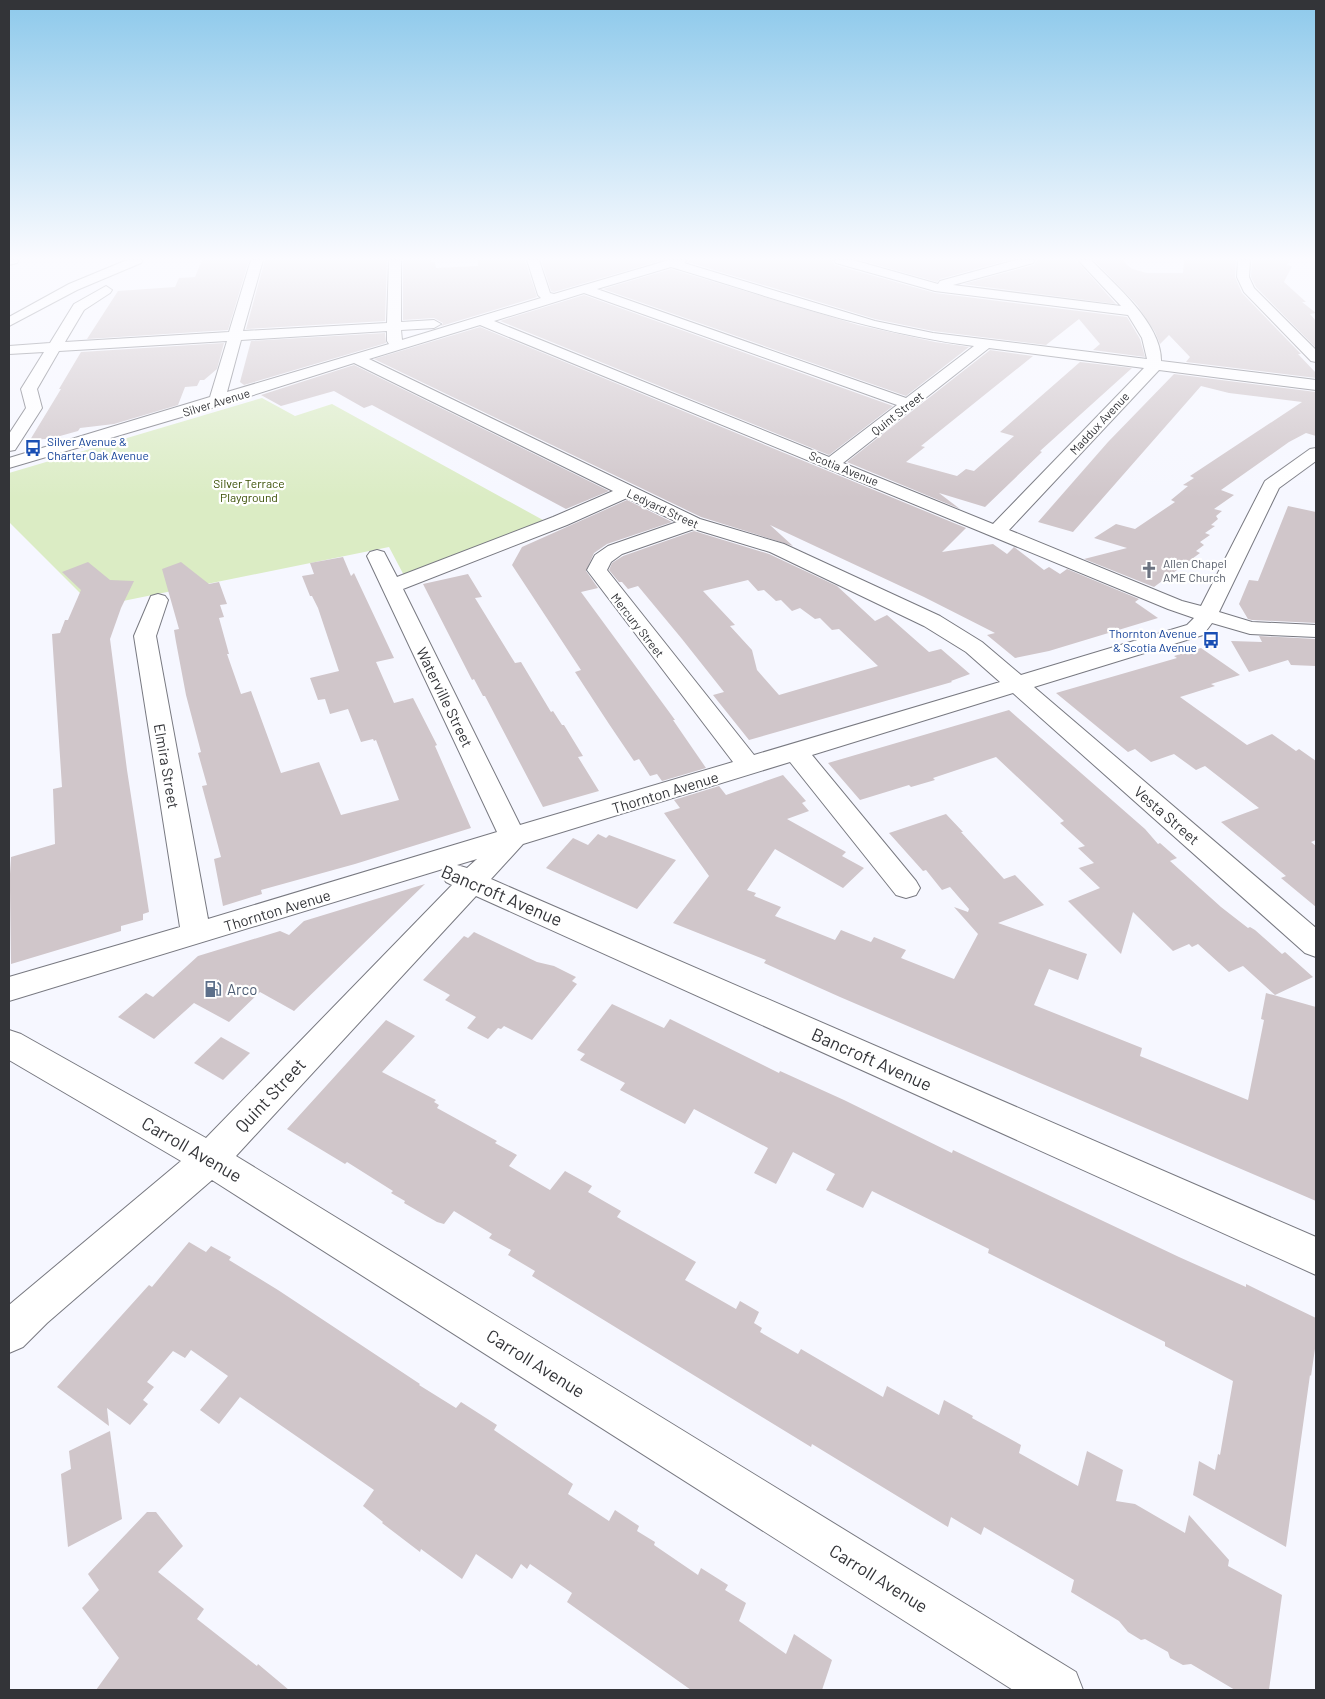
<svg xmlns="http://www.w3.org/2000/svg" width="1325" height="1699" viewBox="0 0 1325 1699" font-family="Barlow,sans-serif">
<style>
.green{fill:#dbecc4}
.building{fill:#d0c6ca;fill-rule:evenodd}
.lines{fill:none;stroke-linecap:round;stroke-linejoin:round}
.minor-casing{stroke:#787981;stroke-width:2}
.highway-casing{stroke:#787981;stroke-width:2}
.minor{fill:#fff;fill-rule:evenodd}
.highway{fill:#fff;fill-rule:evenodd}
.labels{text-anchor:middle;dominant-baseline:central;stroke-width:4.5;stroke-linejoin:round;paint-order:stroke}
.far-street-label{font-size:12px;fill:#333438;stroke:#fff}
.far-transit-label{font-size:12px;fill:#164399;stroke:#fff;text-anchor:start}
.far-park-label{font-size:12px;fill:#374d00;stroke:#fff}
.far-worship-label{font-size:12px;fill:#5b616d;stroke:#fff;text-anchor:start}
.street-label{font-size:15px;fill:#333438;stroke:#fff}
.service-label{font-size:15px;fill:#4e5e75;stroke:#fff;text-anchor:start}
.near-street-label{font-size:18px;fill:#333438;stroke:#fff}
</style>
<rect width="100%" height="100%" fill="#f6f7ff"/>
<path class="green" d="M 262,398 L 295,416 L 332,404 L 552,525 L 408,583 L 389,547 L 118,602 L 90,603 L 9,522 L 9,473 Z"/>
<g class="building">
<path d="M 202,260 L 249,260 L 228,330 L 87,339 L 118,291 L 175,287 L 179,278 L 195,277 Z"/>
<path d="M 265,260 L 387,260 L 385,321 L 246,329 Z"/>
<path d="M 403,260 L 431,260 L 431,262 L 435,262 L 436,268 L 478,266 L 478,260 L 525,260 L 537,297 L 441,326 L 443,323 L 434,318 L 403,320 Z"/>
<path d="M 541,260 L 663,260 L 554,292 L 551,291 Z"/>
<path d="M 689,260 L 832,260 L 835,265 L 935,293 L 1127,317 L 1140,339 L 1145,357 L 1093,350 L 1100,344 L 1079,319 L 1046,345 L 933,331 L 875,319 L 688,262 Z"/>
<path d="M 860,260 L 1009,260 L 940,279 L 937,282 Z"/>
<path d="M 1037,260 L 1076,260 L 1116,304 L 963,284 L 1034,265 Z"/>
<path d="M 1094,260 L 1122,260 L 1132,269 L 1147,273 L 1183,273 L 1184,260 L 1236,260 L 1235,277 L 1242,293 L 1301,354 L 1298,354 L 1316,373 L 1316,378 L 1186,362 L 1190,357 L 1169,335 L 1160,344 L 1155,332 L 1137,305 Z"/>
<path d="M 1252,260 L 1290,260 L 1287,265 L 1292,266 L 1284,282 L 1306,302 L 1302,302 L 1316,313 L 1310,314 L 1316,321 L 1316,348 L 1256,287 L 1251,277 Z"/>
<path d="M 671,269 L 858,325 L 935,342 L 969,347 L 906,396 L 603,289 Z"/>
<path d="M 584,295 L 893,406 L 829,455 L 500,321 Z"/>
<path d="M 480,327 L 966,528 L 942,552 L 993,544 L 1007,554 L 1014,547 L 1044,570 L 1049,567 L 1060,574 L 1067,569 L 1139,599 L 1135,602 L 1158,618 L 1049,651 L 1015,658 L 987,635 L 995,633 L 924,597 L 770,525 L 793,546 L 701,517 L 374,359 Z"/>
<path d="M 385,333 L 386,343 L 244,385 L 240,382 L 251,341 Z"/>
<path d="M 224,343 L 217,369 L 204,380 L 200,380 L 197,386 L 185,387 L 178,405 L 114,424 L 80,428 L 78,431 L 60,436 L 59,438 L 30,440 L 61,389 L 59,389 L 81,352 Z"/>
<path d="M 990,350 L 1033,356 L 921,446 L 925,447 L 906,462 L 957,476 L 966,469 L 974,471 L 1014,436 L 1000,432 L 1080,362 L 1132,368 L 1040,451 L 1042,452 L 985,507 L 939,493 L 960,509 L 847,462 Z"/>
<path d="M 354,365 L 609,491 L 566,509 L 372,405 L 364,408 L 334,391 L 281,406 L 261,395 Z"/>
<path d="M 1174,374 L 1316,392 L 1316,436 L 1306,433 L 1289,442 L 1221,490 L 1234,495 L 1214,509 L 1222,511 L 1216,516 L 1218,519 L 1211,525 L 1215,526 L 1205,533 L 1210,535 L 1200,542 L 1204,545 L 1196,551 L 1200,553 L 1154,587 L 1084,559 L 1127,548 L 1094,538 L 1116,524 L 1135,529 L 1175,502 L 1171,500 L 1188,486 L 1183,485 L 1194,478 L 1190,476 L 1302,402 L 1229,393 L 1201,386 L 1073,532 L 1038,522 L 1108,442 Z"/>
<path d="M 627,500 L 672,522 L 607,544 L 594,553 L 586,571 L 598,588 L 581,592 L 675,720 L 673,720 L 706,768 L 662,781 L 657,774 L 650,776 L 639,759 L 634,761 L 609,724 L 575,672 L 581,670 L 579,667 L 512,565 L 522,547 Z"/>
<path d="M 1288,506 L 1316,512 L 1316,623 L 1252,620 L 1248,619 L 1239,604 L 1249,580 L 1258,581 Z"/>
<path d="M 694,531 L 769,554 L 837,586 L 875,621 L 887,615 L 929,652 L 941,649 L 970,674 L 951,681 L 952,682 L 749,740 L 713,695 L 724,692 L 682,639 L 638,586 L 628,589 L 622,582 L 619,582 L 609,570 L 612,563 L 623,556 ZM 748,580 L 758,591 L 764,590 L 776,601 L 781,600 L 792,611 L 800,608 L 815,619 L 820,618 L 832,630 L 839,629 L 878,666 L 779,695 L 757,670 L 752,650 L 730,626 L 735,625 L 703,591 Z"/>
<path d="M 343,557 L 351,576 L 354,573 L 394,658 L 376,662 L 394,703 L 413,698 L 437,745 L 435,746 L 471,828 L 355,864 L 261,890 L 262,894 L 223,906 L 214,859 L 221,857 L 202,786 L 207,785 L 198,753 L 201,752 L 186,695 L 176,642 L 174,630 L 179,629 L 162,569 L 181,562 L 209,584 L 219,582 L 227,604 L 220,605 L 224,617 L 219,618 L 229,654 L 227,654 L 241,694 L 251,691 L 281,773 L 319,762 L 341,815 L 399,800 L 376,740 L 374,741 L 373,739 L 361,742 L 348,709 L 330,714 L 325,699 L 318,700 L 310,678 L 339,671 L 318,608 L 312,596 L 310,596 L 302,576 L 314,574 L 310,563 Z"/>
<path d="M 88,562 L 110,580 L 134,581 L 121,608 L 110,639 L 127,770 L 149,912 L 143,914 L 143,920 L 121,926 L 121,931 L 11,964 L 10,890 L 9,891 L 11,857 L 55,844 L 53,789 L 62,787 L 52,634 L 60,633 L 65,620 L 68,620 L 81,590 L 62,572 Z"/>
<path d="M 468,574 L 482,597 L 475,598 L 515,663 L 521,662 L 551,712 L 553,711 L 562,725 L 564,725 L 583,756 L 578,757 L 599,791 L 543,807 L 485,696 L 483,696 L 474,679 L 472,680 L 423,584 Z"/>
<path d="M 1259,636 L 1316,639 L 1316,666 L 1291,665 L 1288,660 L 1249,672 L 1231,641 L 1262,642 Z"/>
<path d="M 1201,648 L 1240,675 L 1211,684 L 1215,686 L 1180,697 L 1247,745 L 1272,734 L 1296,751 L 1299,749 L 1316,761 L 1316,840 L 1311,842 L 1316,846 L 1316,907 L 1281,878 L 1286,876 L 1221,822 L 1259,808 L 1205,766 L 1196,770 L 1174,754 L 1151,762 L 1135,749 L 1128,752 L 1056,693 L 1177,658 L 1174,656 Z"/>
<path d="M 1009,710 L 1145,829 L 1158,844 L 1160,843 L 1177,858 L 1170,861 L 1221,907 L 1248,928 L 1250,927 L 1255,930 L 1282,954 L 1285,952 L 1313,977 L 1275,995 L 1243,966 L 1229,972 L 1198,944 L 1192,947 L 1189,944 L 1173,951 L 1133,912 L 1121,954 L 1068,901 L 1100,888 L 1079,868 L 1094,863 L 1078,848 L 1085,846 L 1060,823 L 1064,821 L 996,757 L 933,778 L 935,780 L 911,787 L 909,785 L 860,800 L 828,763 Z"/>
<path d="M 783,775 L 806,801 L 802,803 L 809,811 L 787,819 L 846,852 L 842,856 L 864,868 L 843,888 L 775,849 L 747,890 L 756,893 L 754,896 L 781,907 L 775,916 L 835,940 L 841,930 L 871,942 L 874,937 L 906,950 L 901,958 L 954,979 L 978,934 L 954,907 L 968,912 L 969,909 L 950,887 L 942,890 L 926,870 L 923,871 L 889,833 L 946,814 L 963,832 L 961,832 L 1004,879 L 1015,875 L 1044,905 L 998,923 L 1087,954 L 1078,980 L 1049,969 L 1034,1005 L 1142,1048 L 1140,1056 L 1248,1100 L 1264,1020 L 1261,1019 L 1266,993 L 1316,1007 L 1316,1201 L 840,997 L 764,963 L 766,960 L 673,923 L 709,876 L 664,813 L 680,808 L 674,800 L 719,786 L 726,795 Z"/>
<path d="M 598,834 L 606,838 L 609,835 L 676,860 L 637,909 L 546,868 L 573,838 L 588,845 Z"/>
<path d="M 425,884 L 294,1011 L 260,992 L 229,1022 L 194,1003 L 154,1039 L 118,1017 L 146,993 L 153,997 L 198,956 L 280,931 L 289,935 L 304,921 Z"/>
<path d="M 474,932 L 537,962 L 554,966 L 576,977 L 572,981 L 577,984 L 532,1040 L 504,1026 L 501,1029 L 498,1028 L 488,1039 L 467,1028 L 476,1017 L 445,1000 L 450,995 L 423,980 L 464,936 L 468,938 Z"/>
<path d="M 612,1004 L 664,1028 L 670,1019 L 779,1073 L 780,1071 L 844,1100 L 952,1153 L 953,1150 L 1179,1257 L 1246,1287 L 1246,1284 L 1316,1318 L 1316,1342 L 1311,1376 L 1310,1375 L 1286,1547 L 1193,1495 L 1199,1461 L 1215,1470 L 1218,1454 L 1220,1455 L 1233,1381 L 1165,1346 L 1165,1342 L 988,1253 L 989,1249 L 872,1191 L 863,1208 L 826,1190 L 835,1174 L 793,1152 L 776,1184 L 754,1173 L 768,1148 L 694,1109 L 685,1124 L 620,1090 L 625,1083 L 580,1060 L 585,1054 L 577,1050 Z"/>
<path d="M 386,1020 L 415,1036 L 382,1072 L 436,1100 L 434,1102 L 439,1105 L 437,1108 L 497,1141 L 495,1143 L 517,1155 L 509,1166 L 550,1190 L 565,1171 L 592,1186 L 588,1192 L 621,1211 L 617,1217 L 696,1262 L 685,1280 L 736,1309 L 740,1301 L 759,1312 L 754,1323 L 762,1328 L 760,1332 L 798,1354 L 801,1349 L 883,1397 L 887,1386 L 939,1415 L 944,1400 L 973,1416 L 972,1418 L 1021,1445 L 1019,1453 L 1078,1486 L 1087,1451 L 1123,1470 L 1116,1501 L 1135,1504 L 1185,1533 L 1189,1515 L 1229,1560 L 1228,1566 L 1282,1595 L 1269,1690 L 1235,1690 L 1191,1664 L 1183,1665 L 1170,1658 L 1168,1652 L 1145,1639 L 1141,1640 L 1128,1632 L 1119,1621 L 1071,1592 L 1074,1580 L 984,1527 L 981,1535 L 951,1517 L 948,1527 L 812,1444 L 811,1447 L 532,1276 L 535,1271 L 508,1255 L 511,1250 L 489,1238 L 492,1234 L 454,1211 L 444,1224 L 437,1222 L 404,1203 L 405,1201 L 391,1193 L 393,1191 L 347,1162 L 345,1164 L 287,1129 Z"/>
<path d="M 221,1037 L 250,1053 L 223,1080 L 194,1063 Z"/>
<path d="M 189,1242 L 206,1252 L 211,1246 L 231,1257 L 229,1260 L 278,1290 L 420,1384 L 419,1385 L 456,1408 L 461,1402 L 497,1425 L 494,1430 L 573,1484 L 568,1494 L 609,1521 L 615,1510 L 639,1526 L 637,1531 L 655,1542 L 654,1545 L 698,1575 L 701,1568 L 728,1585 L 725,1590 L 746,1603 L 739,1621 L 786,1654 L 794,1634 L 832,1660 L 822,1690 L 691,1690 L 567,1602 L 572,1593 L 530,1564 L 527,1569 L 521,1564 L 512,1579 L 476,1554 L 462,1579 L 421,1549 L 420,1552 L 382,1523 L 383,1522 L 363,1506 L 374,1490 L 240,1397 L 219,1424 L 200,1410 L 228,1376 L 191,1350 L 185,1358 L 173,1351 L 147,1382 L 154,1387 L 143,1400 L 148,1404 L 130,1425 L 107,1408 L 109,1426 L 57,1387 L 149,1285 L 152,1287 Z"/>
<path d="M 110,1431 L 122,1519 L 68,1547 L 61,1474 L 71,1469 L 69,1451 Z"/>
<path d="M 147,1512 L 156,1512 L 183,1546 L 158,1572 L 204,1609 L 197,1619 L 257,1666 L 258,1664 L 289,1690 L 96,1690 L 119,1658 L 82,1608 L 99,1590 L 88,1574 Z"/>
</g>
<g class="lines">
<g class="minor-casing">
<g id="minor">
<path d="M 251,260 L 263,260 L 243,331 L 387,323 L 389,260 L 401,260 L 401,322 L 434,320 L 441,324 L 434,328 L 401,330 L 402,340 L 541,298 L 538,295 L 527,260 L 539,260 L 550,293 L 554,294 L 669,260 L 687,260 L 684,263 L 875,321 L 933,333 L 1147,359 L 1142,338 L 1128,315 L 935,291 L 836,263 L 834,260 L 853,260 L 938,284 L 940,281 L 1016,260 L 1035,260 L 1033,263 L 953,285 L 1121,306 L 1078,260 L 1091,260 C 1115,285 1162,324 1161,361 L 1316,380 L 1316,390 L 1159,370 L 1009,530 L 1182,601 L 1201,606 L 1265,481 L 1310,449 L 1316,448 L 1316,461 L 1279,488 L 1219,612 L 1252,622 L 1316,625 L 1316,637 L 1250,634 L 1212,623 L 1203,635 L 1034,687 L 1316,928 L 1316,957 L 1305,953 L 1013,693 L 812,755 L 916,881 L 920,888 L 916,895 L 906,898 L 896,895 L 790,762 L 523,844 L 491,879 L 1316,1237 L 1316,1275 L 476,896 L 236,1156 L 1076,1672 L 1083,1690 L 1013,1690 L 212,1180 L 47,1323 L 23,1347 L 9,1353 L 9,1305 L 181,1161 L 9,1060 L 9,1030 L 21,1034 L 206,1138 L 452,885 L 446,882 L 442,875 L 446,868 L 9,1001 L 9,977 L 180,927 L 134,636 L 151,596 L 158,594 L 165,596 L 168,600 L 156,636 L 208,919 L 497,832 L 367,556 L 370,552 L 377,550 L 384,552 L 397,577 L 553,517 L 613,491 L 354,363 L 222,405 L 9,468 L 9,458 L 210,397 L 227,341 L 59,351 L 37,389 L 42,408 L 15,450 L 9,451 L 9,434 L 26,408 L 21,389 L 44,352 L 9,354 L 9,346 L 50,343 L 74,304 L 106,286 L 112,290 L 110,293 L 84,310 L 65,342 L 229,332 ZM 671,267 C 771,297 870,333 974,346 L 906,398 L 597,289 ZM 584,293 L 897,405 L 829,457 L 494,321 ZM 480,325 L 1168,609 L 1194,618 L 1187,625 L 1021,675 L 982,642 L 940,616 L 784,544 L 700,519 L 369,359 ZM 387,331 L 387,341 L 389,344 L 227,392 L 241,340 ZM 989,348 L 1144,368 L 993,524 L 843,463 ZM 627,498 L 677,522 L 608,546 L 595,555 L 587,570 L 733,762 L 520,825 L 403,589 L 567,525 ZM 694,529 L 770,552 L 924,626 L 966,652 L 1000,682 L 754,755 L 607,570 L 611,562 L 622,554 ZM 477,859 L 467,868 L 457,865 Z"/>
<path d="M 1238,260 L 1250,260 L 1249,277 L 1254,288 L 1316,350 L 1316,362 L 1311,361 L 1244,292 L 1237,277 Z"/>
</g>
</g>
<g class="highway-casing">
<g id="highway">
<path d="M 9,260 L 19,260 L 17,263 L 9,265 Z"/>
<path d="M 127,260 L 143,260 L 141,263 L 77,290 L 9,326 L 9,317 L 69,284 Z"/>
</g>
</g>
<use href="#minor" class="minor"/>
<use href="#highway" class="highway"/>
</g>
<linearGradient id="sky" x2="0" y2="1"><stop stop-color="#8dc9eb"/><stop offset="0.52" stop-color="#fbfbff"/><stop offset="1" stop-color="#fbfbff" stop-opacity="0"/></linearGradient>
<rect width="1325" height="498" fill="url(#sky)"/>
<defs>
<g id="bus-bare" transform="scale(1.35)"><path d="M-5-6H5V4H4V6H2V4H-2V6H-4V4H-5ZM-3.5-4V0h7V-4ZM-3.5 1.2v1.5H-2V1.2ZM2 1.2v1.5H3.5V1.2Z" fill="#1a4fb4" stroke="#fff" stroke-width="2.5" paint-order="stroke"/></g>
<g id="church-bare" transform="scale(1.35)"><path d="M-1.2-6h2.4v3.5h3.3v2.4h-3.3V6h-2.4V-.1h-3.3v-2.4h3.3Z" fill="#6b7280" stroke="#fff" stroke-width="2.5" paint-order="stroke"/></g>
<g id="fuel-bare" transform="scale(1.35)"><path d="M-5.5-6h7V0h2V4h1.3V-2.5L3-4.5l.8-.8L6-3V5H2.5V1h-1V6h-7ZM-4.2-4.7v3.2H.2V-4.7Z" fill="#5c6f8a" stroke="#fff" stroke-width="2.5" paint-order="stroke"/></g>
</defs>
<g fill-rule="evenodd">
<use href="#bus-bare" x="33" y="448"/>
<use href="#church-bare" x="1149" y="570"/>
<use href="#bus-bare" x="1211" y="640"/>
<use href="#fuel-bare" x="213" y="989"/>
</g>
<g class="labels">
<g class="far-street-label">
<text transform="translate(216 402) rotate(-17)">Silver Avenue</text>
<text transform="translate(897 413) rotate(-38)">Quint Street</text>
<text transform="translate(1099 423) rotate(-47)">Maddux Avenue</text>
<text transform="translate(844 468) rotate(22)">Scotia Avenue</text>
<text transform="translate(663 508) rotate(25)">Ledyard Street</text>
<text transform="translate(638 625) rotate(52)">Mercury Street</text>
</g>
<g class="far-transit-label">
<text x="47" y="441">Silver Avenue &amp;<tspan x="47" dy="14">Charter Oak Avenue</tspan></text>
<text x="1197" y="633" text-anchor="end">Thornton Avenue<tspan x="1197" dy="14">&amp; Scotia Avenue</tspan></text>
</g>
<g class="far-park-label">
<text x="249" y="483">Silver Terrace<tspan x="249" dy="14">Playground</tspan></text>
</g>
<g class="far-worship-label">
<text x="1163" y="563">Allen Chapel<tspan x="1163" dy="14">AME Church</tspan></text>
</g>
<g class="street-label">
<text transform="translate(445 697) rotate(64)">Waterville Street</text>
<text transform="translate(167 766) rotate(80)">Elmira Street</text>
<text transform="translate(665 792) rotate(-17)">Thornton Avenue</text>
<text transform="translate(1167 815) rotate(41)">Vesta Street</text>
<text transform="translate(277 910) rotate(-17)">Thornton Avenue</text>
</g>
<g class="service-label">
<text x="227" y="989">Arco</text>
</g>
<g class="near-street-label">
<text transform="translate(502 895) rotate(23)">Bancroft Avenue</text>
<text transform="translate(872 1059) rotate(24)">Bancroft Avenue</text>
<text transform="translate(270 1095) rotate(-47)">Quint Street</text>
<text transform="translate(192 1149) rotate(30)">Carroll Avenue</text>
<text transform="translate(536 1363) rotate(32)">Carroll Avenue</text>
<text transform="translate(879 1578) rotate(32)">Carroll Avenue</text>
</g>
</g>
<rect width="1325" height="1699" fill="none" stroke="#333438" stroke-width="20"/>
</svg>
